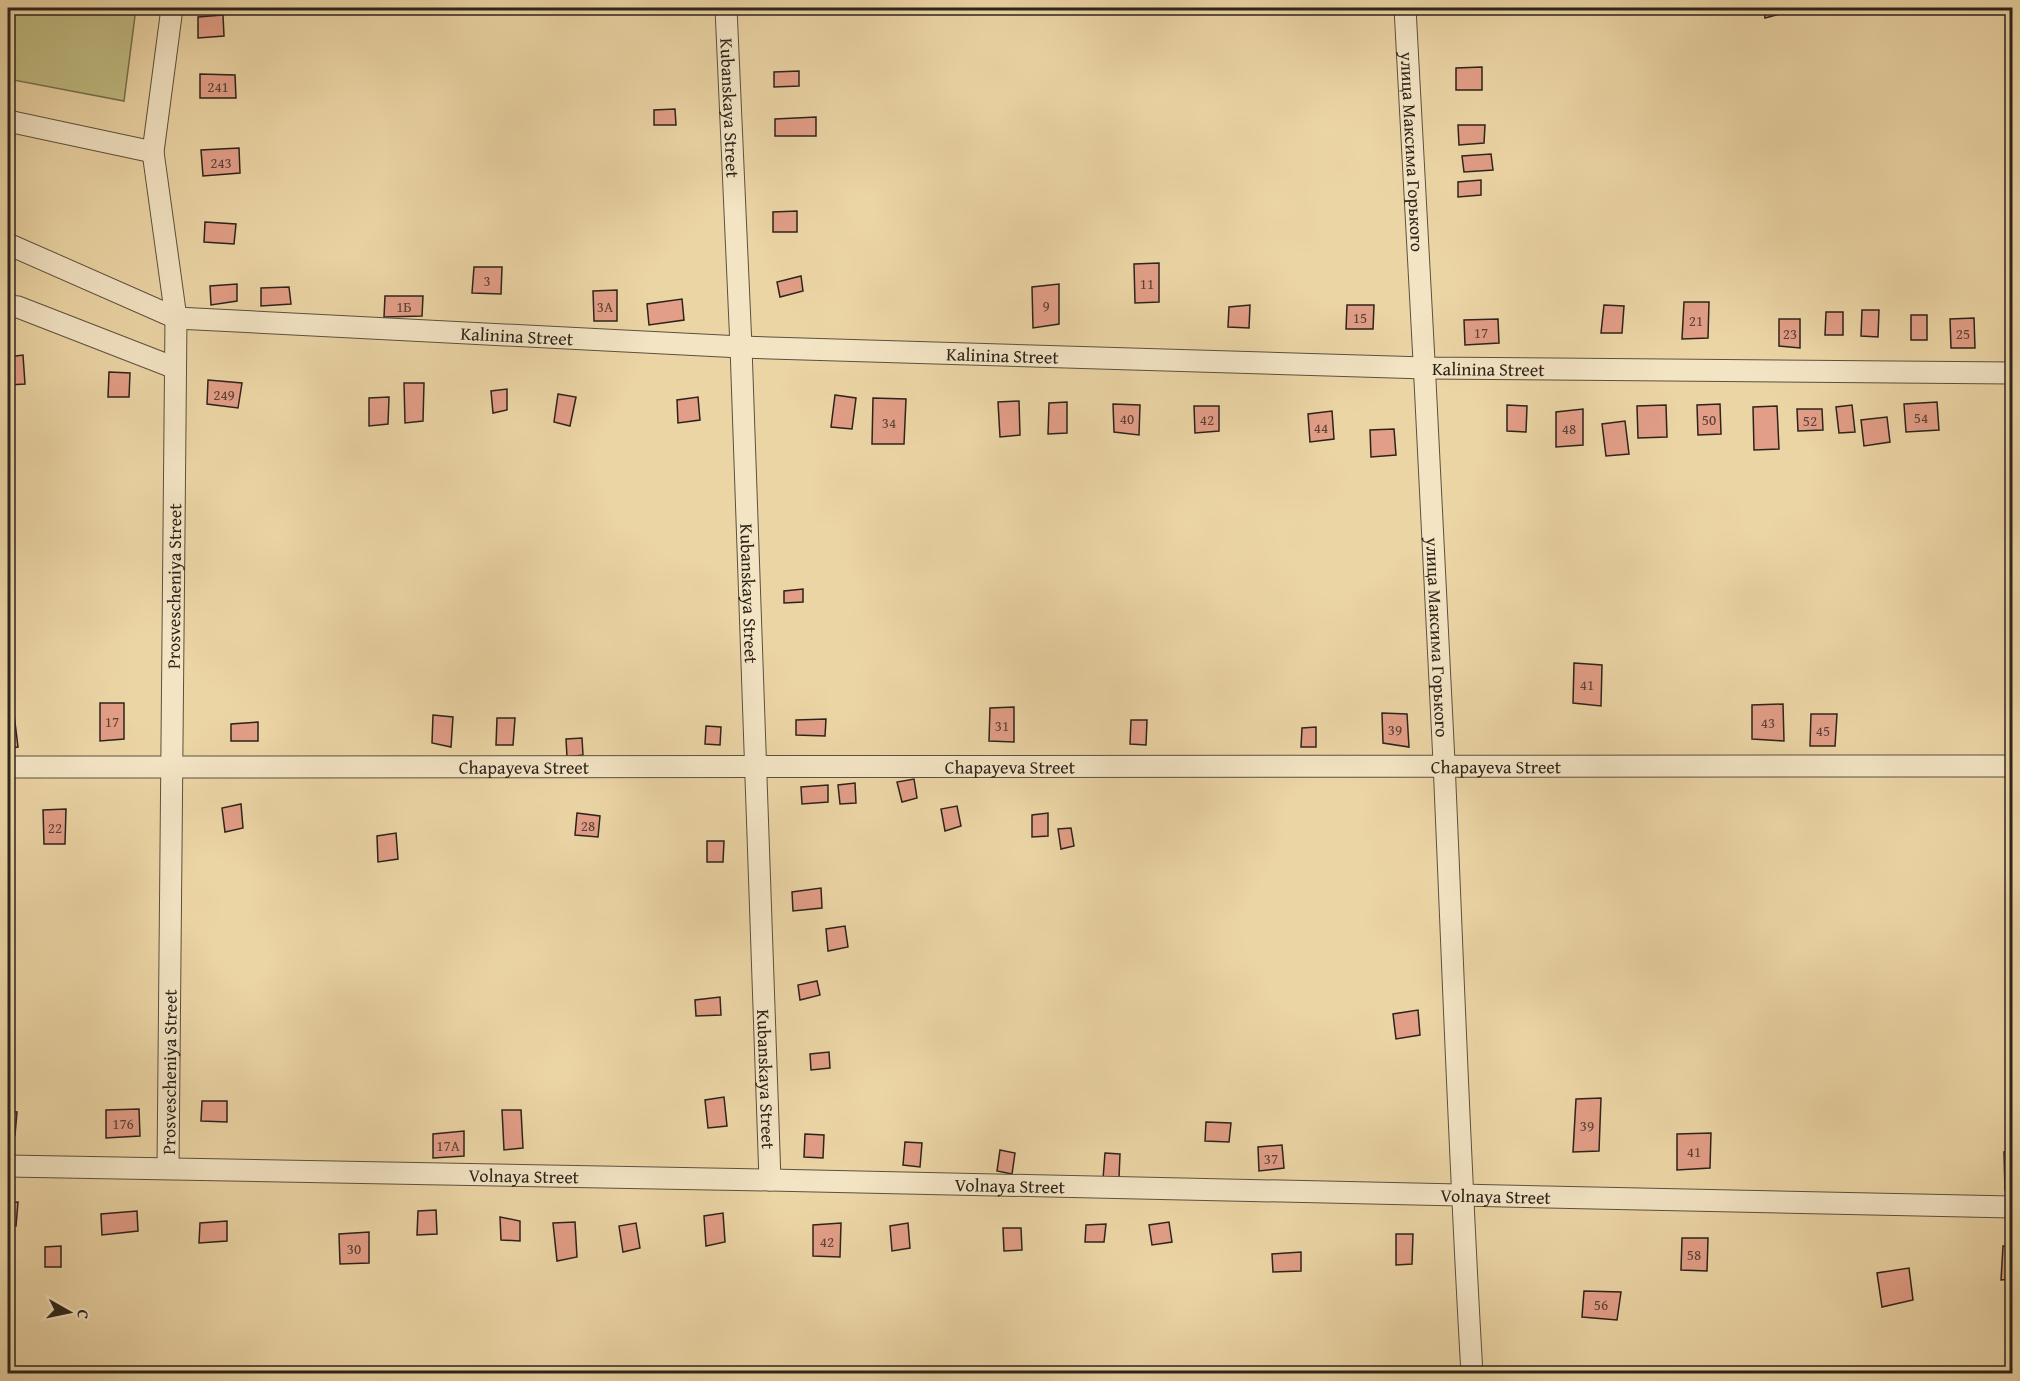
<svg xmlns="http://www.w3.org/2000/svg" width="2020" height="1381" viewBox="0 0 2020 1381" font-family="'Gentium Book Plus',serif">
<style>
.green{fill:#bfbb81;stroke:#76704e;stroke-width:1.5}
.building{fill:#e29e87;stroke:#2c241b;stroke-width:1.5}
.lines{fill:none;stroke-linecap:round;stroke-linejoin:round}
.minor-casing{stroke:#5c503e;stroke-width:23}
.minor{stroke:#f3e4c4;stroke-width:21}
.labels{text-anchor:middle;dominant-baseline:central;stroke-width:4.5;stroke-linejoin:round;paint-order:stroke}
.number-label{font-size:15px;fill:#5a4236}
.street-label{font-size:18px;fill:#2c241b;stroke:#f3e4c4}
</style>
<rect width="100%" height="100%" fill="#ecd5a5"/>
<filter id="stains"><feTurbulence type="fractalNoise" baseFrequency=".00333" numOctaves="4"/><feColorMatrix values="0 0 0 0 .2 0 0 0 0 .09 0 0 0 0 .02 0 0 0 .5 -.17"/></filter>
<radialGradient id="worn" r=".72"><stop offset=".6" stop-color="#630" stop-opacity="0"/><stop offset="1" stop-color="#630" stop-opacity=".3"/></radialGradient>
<path class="green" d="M 8,8 L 136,8 L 124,101 L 8,79 Z"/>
<g class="building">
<path d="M 772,8 L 794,8 L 794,11 L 772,13 Z"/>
<path d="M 1764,8 L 1790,8 L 1791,11 L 1765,18 Z"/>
<path d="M 223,15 L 224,36 L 198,38 L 198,17 Z"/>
<path d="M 1482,67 L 1482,90 L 1456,90 L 1456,68 Z"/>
<path d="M 799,71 L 799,86 L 774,87 L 774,72 Z"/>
<path d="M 200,74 L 235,75 L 236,98 L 200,98 Z"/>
<path d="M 675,109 L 676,125 L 654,125 L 654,110 Z"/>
<path d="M 816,117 L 816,136 L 775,136 L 775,119 Z"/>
<path d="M 1458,125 L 1485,125 L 1484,143 L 1459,145 Z"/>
<path d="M 239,148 L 240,173 L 203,176 L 201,150 Z"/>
<path d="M 1491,154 L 1493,170 L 1464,172 L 1462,156 Z"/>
<path d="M 1481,180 L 1481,195 L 1458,197 L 1458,182 Z"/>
<path d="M 797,211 L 797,232 L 773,232 L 773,212 Z"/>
<path d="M 205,222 L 236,224 L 234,244 L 204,242 Z"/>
<path d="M 1159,263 L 1159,302 L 1135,303 L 1134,264 Z"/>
<path d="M 474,267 L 502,267 L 501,294 L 472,293 Z"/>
<path d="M 801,276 L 803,291 L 780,297 L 777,282 Z"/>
<path d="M 237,284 L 237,301 L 211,305 L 210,286 Z"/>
<path d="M 1059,284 L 1059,324 L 1033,328 L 1032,287 Z"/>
<path d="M 289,287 L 291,304 L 261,306 L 261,288 Z"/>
<path d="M 617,290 L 617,321 L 594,321 L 593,291 Z"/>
<path d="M 385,296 L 423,296 L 422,316 L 384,317 Z"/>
<path d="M 682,299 L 684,320 L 649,325 L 647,304 Z"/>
<path d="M 1684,302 L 1709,302 L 1708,338 L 1682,339 Z"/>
<path d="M 1250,305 L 1249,328 L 1228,327 L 1229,307 Z"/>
<path d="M 1347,305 L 1374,305 L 1373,329 L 1346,329 Z"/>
<path d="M 1604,305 L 1624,306 L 1622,333 L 1601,333 Z"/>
<path d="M 1862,310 L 1879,310 L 1878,337 L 1861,336 Z"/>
<path d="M 1826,312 L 1843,312 L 1843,335 L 1825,335 Z"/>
<rect x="1911" y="315" width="16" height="25"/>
<path d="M 1974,318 L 1975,348 L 1951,348 L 1950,319 Z"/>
<path d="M 1498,319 L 1499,343 L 1465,345 L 1464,320 Z"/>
<path d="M 1779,319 L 1800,319 L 1800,348 L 1779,346 Z"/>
<path d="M 23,355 L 25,384 L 8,385 L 8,357 Z"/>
<path d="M 109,372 L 130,373 L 129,397 L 108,397 Z"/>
<path d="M 208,380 L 242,383 L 238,408 L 207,404 Z"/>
<path d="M 404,383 L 424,383 L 423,421 L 405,423 Z"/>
<path d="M 507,389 L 507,410 L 493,413 L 491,391 Z"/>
<path d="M 558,394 L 576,397 L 570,426 L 554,422 Z"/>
<path d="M 835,395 L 856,398 L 852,429 L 831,427 Z"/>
<path d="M 389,397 L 388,424 L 369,426 L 369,398 Z"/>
<path d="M 698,397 L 700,420 L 678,423 L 677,400 Z"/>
<path d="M 873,398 L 906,399 L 904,444 L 872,444 Z"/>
<path d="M 1019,401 L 1020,435 L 1000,437 L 998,402 Z"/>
<path d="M 1067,402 L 1067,433 L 1048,434 L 1049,403 Z"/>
<path d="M 1937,402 L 1939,430 L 1906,432 L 1904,404 Z"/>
<path d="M 1113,404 L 1140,405 L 1139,435 L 1114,432 Z"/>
<path d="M 1720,404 L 1721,434 L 1698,435 L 1697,405 Z"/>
<path d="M 1507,405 L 1527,406 L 1526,432 L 1507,431 Z"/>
<path d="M 1666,405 L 1667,437 L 1638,438 L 1637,406 Z"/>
<path d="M 1852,405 L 1855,432 L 1839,433 L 1836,407 Z"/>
<path d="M 1194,406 L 1219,406 L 1219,431 L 1195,433 Z"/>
<path d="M 1777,406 L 1779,449 L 1754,450 L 1753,407 Z"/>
<path d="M 2012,407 L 2012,436 L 2009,436 L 2008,408 Z"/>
<path d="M 1583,409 L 1583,445 L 1556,447 L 1556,412 Z"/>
<path d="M 1797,409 L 1822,409 L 1823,430 L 1798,431 Z"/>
<path d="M 1332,411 L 1334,439 L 1310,442 L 1308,414 Z"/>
<path d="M 1887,417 L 1890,442 L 1864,446 L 1861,420 Z"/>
<path d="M 1625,421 L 1629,454 L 1606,456 L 1602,424 Z"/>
<path d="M 1394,429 L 1396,455 L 1371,457 L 1370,430 Z"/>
<path d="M 803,589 L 803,602 L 784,603 L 784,591 Z"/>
<path d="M 1574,663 L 1602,665 L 1601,706 L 1573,703 Z"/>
<path d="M 100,703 L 124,703 L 124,739 L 100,741 Z"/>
<path d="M 1783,704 L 1784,741 L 1752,739 L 1752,705 Z"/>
<path d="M 1014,707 L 1014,742 L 989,741 L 990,708 Z"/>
<path d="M 1382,713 L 1407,714 L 1409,747 L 1383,743 Z"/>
<path d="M 14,714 L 18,747 L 8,748 L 8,715 Z"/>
<path d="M 1811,714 L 1837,714 L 1835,746 L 1810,746 Z"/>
<path d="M 433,715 L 453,717 L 451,747 L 432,743 Z"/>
<path d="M 497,718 L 515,718 L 513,745 L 496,745 Z"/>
<path d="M 826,719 L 825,736 L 796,735 L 796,720 Z"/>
<path d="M 1131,720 L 1147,720 L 1146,745 L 1130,744 Z"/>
<path d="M 258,722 L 258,741 L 231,741 L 231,724 Z"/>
<path d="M 706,726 L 721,727 L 720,745 L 705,744 Z"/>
<path d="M 1316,727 L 1316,747 L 1301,747 L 1302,728 Z"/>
<path d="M 582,738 L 583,755 L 567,757 L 566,739 Z"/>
<path d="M 914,779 L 917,798 L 902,802 L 897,782 Z"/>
<path d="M 855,783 L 856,803 L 840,804 L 838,785 Z"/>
<path d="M 828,785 L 828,802 L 802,804 L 801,787 Z"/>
<path d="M 241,804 L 243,828 L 225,832 L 222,808 Z"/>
<path d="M 957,806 L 961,826 L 945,831 L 941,809 Z"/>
<path d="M 66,809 L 65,844 L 44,844 L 43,810 Z"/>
<path d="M 577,813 L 600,816 L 598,837 L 575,835 Z"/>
<path d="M 1048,813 L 1048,836 L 1032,837 L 1032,815 Z"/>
<path d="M 1071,828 L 1074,846 L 1061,849 L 1058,829 Z"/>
<path d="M 396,833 L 398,859 L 378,862 L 377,836 Z"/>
<path d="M 707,841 L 724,841 L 723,862 L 707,862 Z"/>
<path d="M 821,888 L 822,908 L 793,911 L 792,892 Z"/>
<path d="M 845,926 L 848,947 L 828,951 L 826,929 Z"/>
<path d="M 817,981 L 820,995 L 800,1000 L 798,985 Z"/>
<path d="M 720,997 L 721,1015 L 696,1016 L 695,1000 Z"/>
<path d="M 1418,1010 L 1420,1035 L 1396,1039 L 1393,1014 Z"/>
<path d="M 829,1052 L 830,1068 L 811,1070 L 810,1054 Z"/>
<path d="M 724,1097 L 727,1126 L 708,1128 L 705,1100 Z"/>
<path d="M 1601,1098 L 1599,1151 L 1573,1152 L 1576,1099 Z"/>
<path d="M 202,1101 L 227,1101 L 227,1122 L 201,1121 Z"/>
<path d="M 139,1109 L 140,1136 L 106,1138 L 106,1110 Z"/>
<path d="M 502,1110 L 521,1110 L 523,1148 L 504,1150 Z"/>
<path d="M 8,1111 L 17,1112 L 15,1135 L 8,1135 Z"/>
<path d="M 1206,1122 L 1231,1123 L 1229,1142 L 1205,1141 Z"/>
<path d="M 464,1131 L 464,1156 L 433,1158 L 433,1134 Z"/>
<path d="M 1711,1133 L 1710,1168 L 1677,1170 L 1677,1134 Z"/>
<path d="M 805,1134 L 824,1135 L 823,1158 L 804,1157 Z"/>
<path d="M 905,1142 L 922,1143 L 920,1167 L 903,1165 Z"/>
<path d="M 1282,1145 L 1284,1168 L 1259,1171 L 1258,1147 Z"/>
<path d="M 1000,1150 L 1015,1153 L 1012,1174 L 997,1171 Z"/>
<path d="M 2012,1151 L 2012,1189 L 2005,1190 L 2004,1152 Z"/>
<path d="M 1105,1153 L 1120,1154 L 1119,1178 L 1103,1179 Z"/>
<path d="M 18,1202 L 16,1226 L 8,1226 L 8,1203 Z"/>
<path d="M 436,1210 L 437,1234 L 417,1235 L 418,1211 Z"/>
<path d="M 137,1211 L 138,1231 L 102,1235 L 101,1214 Z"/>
<path d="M 723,1213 L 725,1242 L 706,1246 L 704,1216 Z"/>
<path d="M 500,1217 L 520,1221 L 520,1241 L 501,1240 Z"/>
<path d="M 227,1221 L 227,1241 L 199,1243 L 200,1223 Z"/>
<path d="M 575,1222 L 577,1257 L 557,1261 L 553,1223 Z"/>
<path d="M 1169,1222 L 1172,1242 L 1152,1245 L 1149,1225 Z"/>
<path d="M 636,1223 L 640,1248 L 623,1252 L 619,1226 Z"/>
<path d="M 841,1223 L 840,1257 L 813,1256 L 813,1225 Z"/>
<path d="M 908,1223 L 910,1248 L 892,1251 L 890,1226 Z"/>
<path d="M 1106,1224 L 1104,1242 L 1085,1242 L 1086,1225 Z"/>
<path d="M 1003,1228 L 1021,1228 L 1022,1250 L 1004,1251 Z"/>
<path d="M 369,1232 L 369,1263 L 340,1264 L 339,1234 Z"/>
<path d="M 1396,1234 L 1413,1234 L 1412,1264 L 1396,1265 Z"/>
<path d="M 1682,1238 L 1708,1238 L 1707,1271 L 1681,1270 Z"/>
<path d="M 61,1246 L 61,1267 L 45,1267 L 45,1247 Z"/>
<path d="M 2003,1246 L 2012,1247 L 2012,1279 L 2001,1280 Z"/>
<path d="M 1301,1252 L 1301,1271 L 1273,1272 L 1272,1254 Z"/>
<path d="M 1909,1268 L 1913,1300 L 1882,1307 L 1877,1273 Z"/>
<path d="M 1584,1291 L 1621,1292 L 1617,1320 L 1582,1317 Z"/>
</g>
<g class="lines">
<g class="minor-casing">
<g id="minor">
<path id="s1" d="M 726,8 L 741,347 L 770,1180"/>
<path id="s2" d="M 1405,8 C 1419,259 1432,511 1444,762 C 1453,966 1460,1170 1472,1374"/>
<path d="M 8,121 L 153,152"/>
<path id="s3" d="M 8,244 L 176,318 L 741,347 L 1425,368 L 2012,373"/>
<path d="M 8,306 L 18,307 L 175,368"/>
<path id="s4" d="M 8,767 L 2012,766"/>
<path id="s5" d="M 8,1166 L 770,1180 L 2012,1207"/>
<path id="s6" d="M 168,1168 L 176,318 L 153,152 L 172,8"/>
</g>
</g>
<use href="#minor" class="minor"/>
</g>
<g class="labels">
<g class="number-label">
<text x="218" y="86">241</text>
<text x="221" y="162">243</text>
<text x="487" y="280">3</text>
<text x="1147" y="283">11</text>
<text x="1046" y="305">9</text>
<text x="404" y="306">1Б</text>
<text x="605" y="306">3А</text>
<text x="1360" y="317">15</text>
<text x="1696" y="320">21</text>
<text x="1481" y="332">17</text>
<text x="1790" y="333">23</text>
<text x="1963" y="333">25</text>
<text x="224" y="394">249</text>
<text x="1921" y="417">54</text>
<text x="1127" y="418">40</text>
<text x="1207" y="419">42</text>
<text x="1709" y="419">50</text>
<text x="1810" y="420">52</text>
<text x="889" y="422">34</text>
<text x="1321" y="427">44</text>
<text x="1569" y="428">48</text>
<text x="1587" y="684">41</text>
<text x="112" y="721">17</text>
<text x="1768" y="722">43</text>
<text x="1002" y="725">31</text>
<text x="1395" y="729">39</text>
<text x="1823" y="730">45</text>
<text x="588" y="825">28</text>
<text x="55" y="827">22</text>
<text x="123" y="1123">176</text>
<text x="1587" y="1125">39</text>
<text x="448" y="1145">17А</text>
<text x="1694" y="1151">41</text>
<text x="1271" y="1158">37</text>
<text x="827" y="1241">42</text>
<text x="354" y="1248">30</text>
<text x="1694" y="1254">58</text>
<text x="1601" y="1304">56</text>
</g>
<g class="street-label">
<text stroke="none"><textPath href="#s1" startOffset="100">Kubanskaya Street</textPath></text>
<text stroke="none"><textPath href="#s2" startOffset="144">улица Максима Горького</textPath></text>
<text stroke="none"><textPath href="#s3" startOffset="525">Kalinina Street</textPath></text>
<text stroke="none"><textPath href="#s3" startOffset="1011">Kalinina Street</textPath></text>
<text stroke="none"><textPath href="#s3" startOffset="1497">Kalinina Street</textPath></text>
<text stroke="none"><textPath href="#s6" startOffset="582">Prosvescheniya Street</textPath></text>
<text stroke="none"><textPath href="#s1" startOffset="586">Kubanskaya Street</textPath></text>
<text stroke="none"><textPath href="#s2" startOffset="630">улица Максима Горького</textPath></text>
<text stroke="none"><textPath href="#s4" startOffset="1002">Chapayeva Street</textPath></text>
<text stroke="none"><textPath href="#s4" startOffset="1488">Chapayeva Street</textPath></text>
<text stroke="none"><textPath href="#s4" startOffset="516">Chapayeva Street</textPath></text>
<text stroke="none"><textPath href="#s6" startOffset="96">Prosvescheniya Street</textPath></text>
<text stroke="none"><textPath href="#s1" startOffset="1072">Kubanskaya Street</textPath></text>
<text stroke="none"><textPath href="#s5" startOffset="516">Volnaya Street</textPath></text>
<text stroke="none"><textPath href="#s5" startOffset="1002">Volnaya Street</textPath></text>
<text stroke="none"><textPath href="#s5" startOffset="1488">Volnaya Street</textPath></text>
</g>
</g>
<rect width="2020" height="1381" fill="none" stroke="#ecd5a5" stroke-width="30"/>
<rect x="9" y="9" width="2002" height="1363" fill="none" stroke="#2c241b" stroke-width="3"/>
<rect x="15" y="15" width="1990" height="1351" fill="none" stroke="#2c241b" stroke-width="1.5"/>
<g transform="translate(69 1312) rotate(99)" stroke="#f3e4c4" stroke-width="4.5" paint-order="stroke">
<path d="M0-4.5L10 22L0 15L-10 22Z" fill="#2c241b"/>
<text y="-9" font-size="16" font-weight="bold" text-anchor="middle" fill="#2c241b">С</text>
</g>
<rect width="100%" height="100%" filter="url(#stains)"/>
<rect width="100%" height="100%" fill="url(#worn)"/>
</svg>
